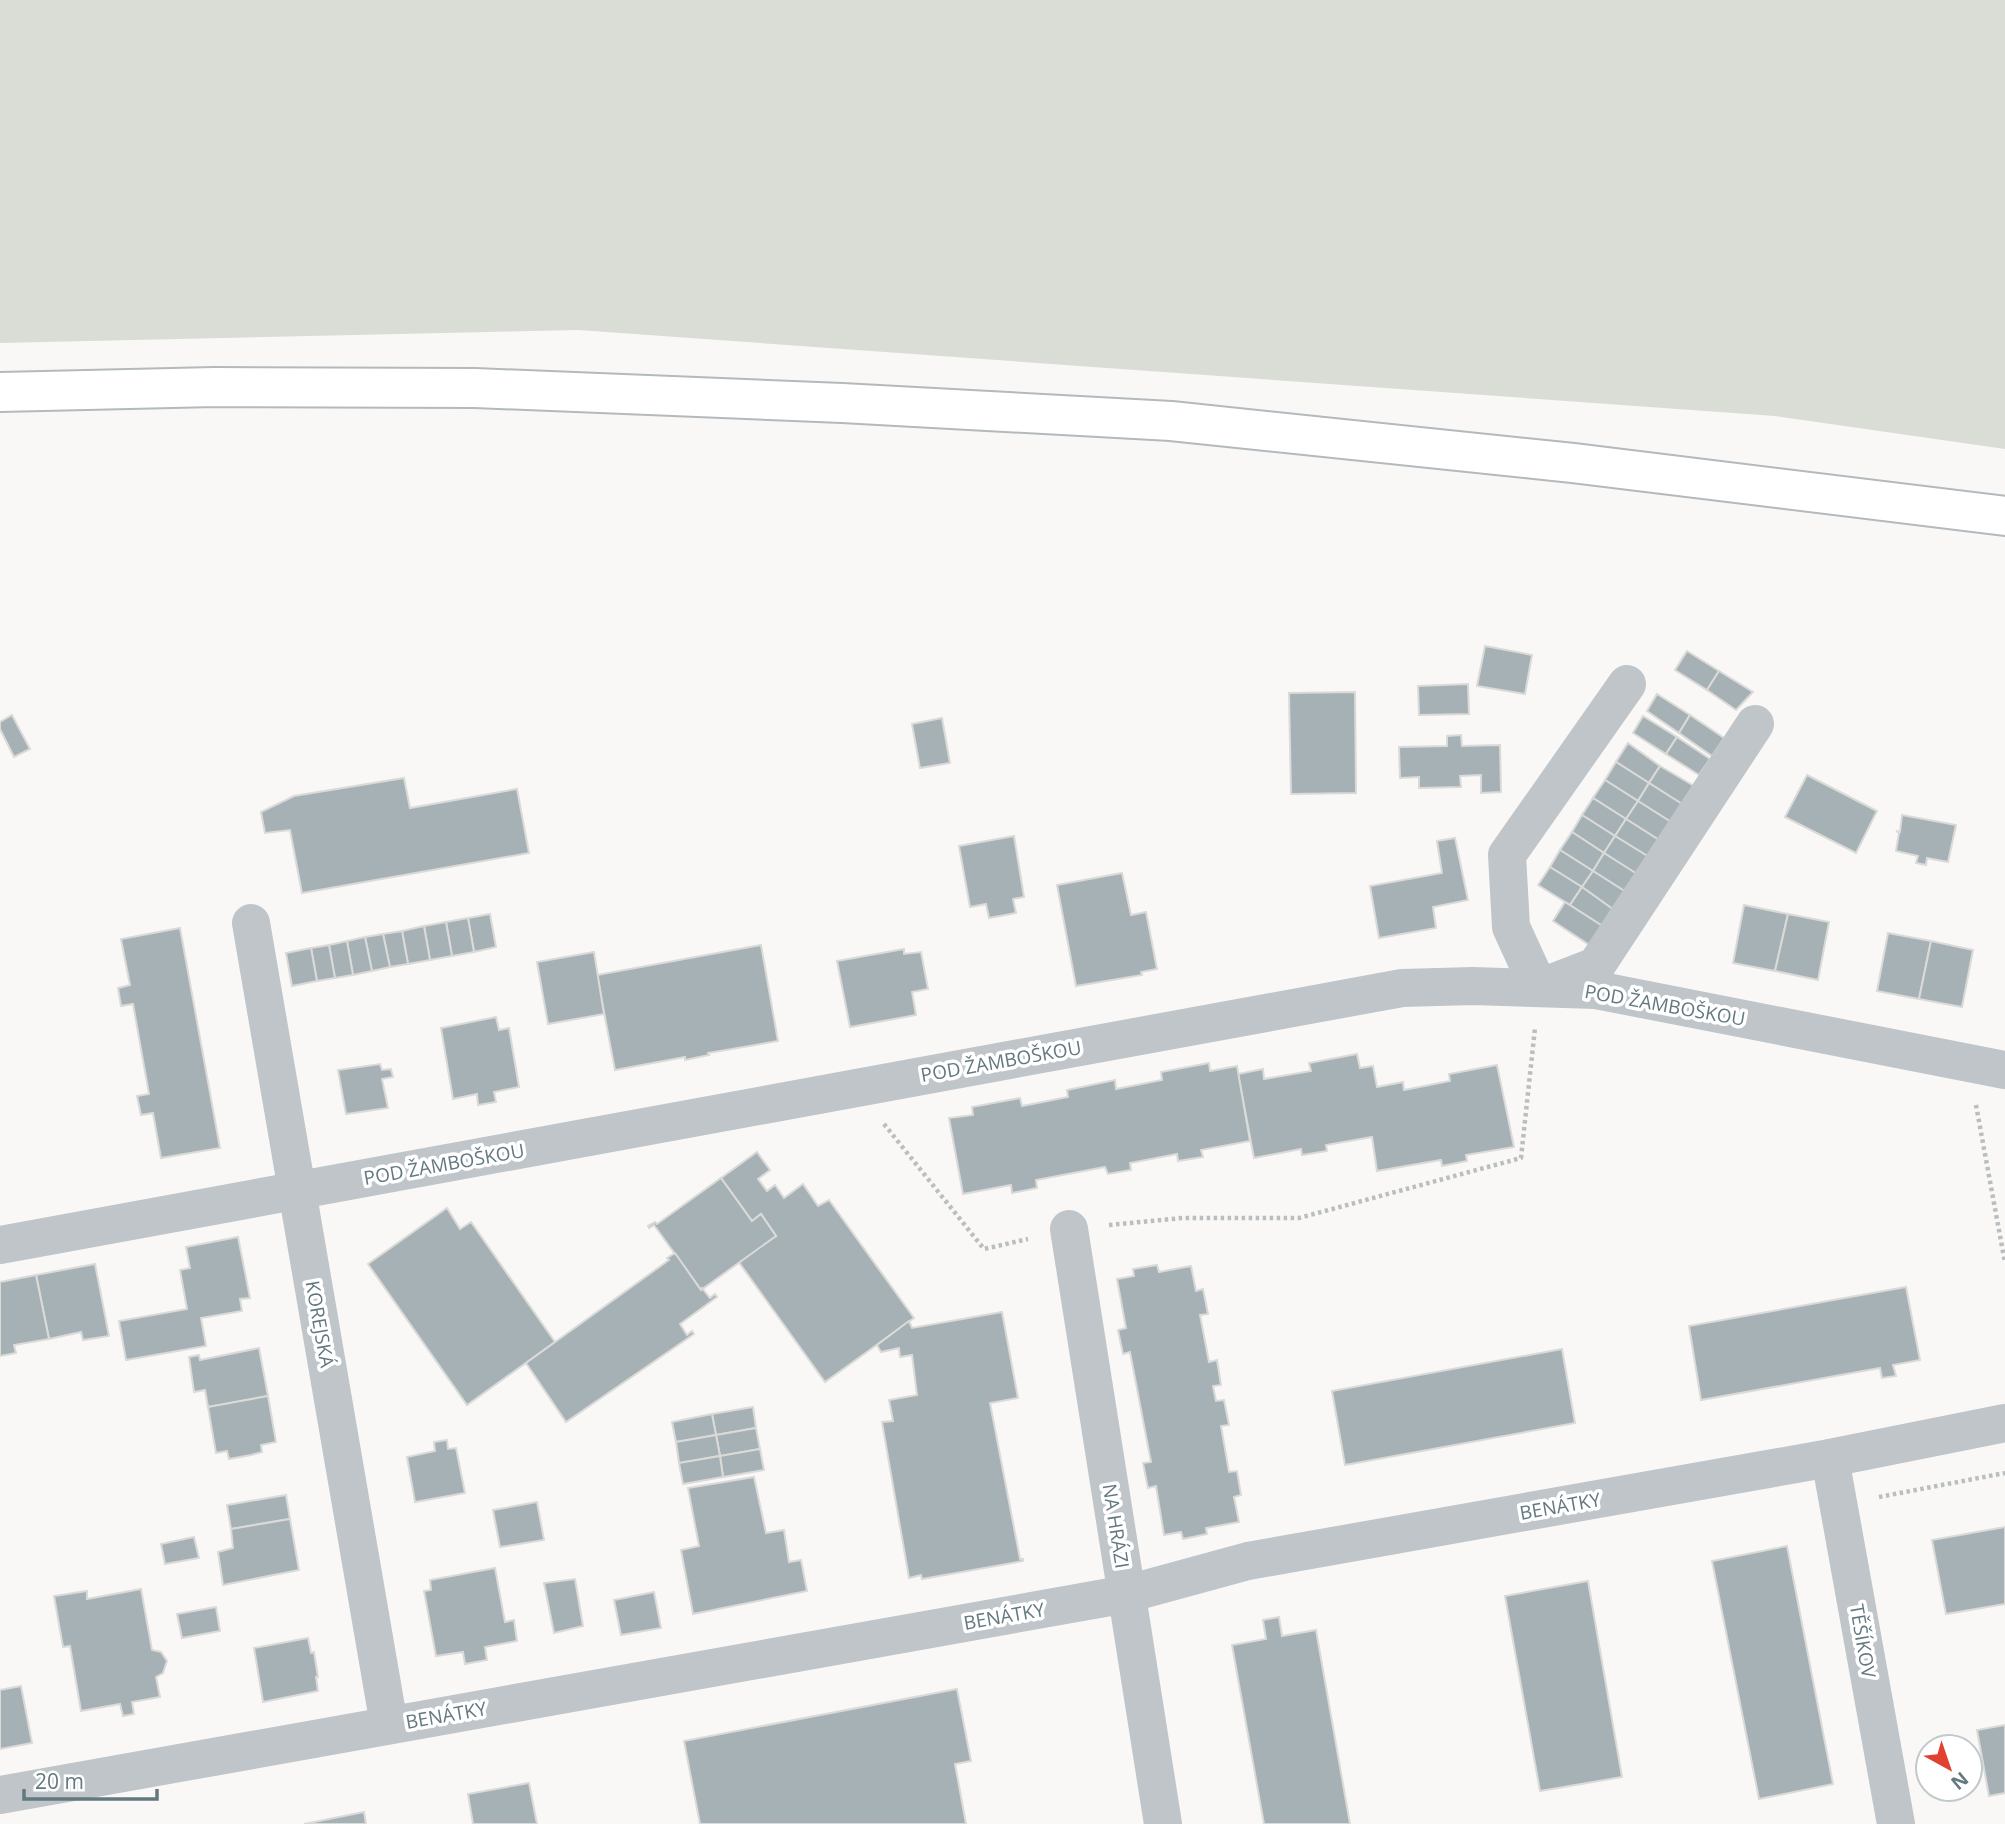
<svg xmlns="http://www.w3.org/2000/svg" width="2005" height="1824" viewBox="0 0 2005 1824" font-family="'Open Sans',sans-serif">
<style>
.green{fill:#d9ddd5}
.building{fill:#a6b1b5;stroke:#dadad8;stroke-width:2}
.lines{fill:none;stroke-linecap:round;stroke-linejoin:round}
.major-casing{stroke:#b3b9bc;stroke-width:42}
.path{stroke:#babec0;stroke-width:4.5;stroke-dasharray:3.5 3.5;stroke-linecap:butt}
.minor{stroke:#bfc5c8;stroke-width:38}
.major{stroke:#fff;stroke-width:38}
.labels{text-anchor:middle;dominant-baseline:central;stroke-width:7;stroke-linejoin:round;paint-order:stroke}
.street-label{font-size:19px;fill:#647880;stroke:#fff}
</style>
<rect width="100%" height="100%" fill="#f9f8f6"/>
<path class="green" d="M 0,0 L 2005,0 L 2005,449 L 1775,416 L 578,330 L 0,343 Z"/>
<g class="building">
<path d="M 1485,646 L 1532,655 L 1525,694 L 1477,686 Z"/>
<path d="M 1687,651 L 1719,671 L 1707,690 L 1675,670 Z"/>
<path d="M 1719,671 L 1753,692 L 1736,710 L 1707,690 Z"/>
<path d="M 1468,684 L 1469,714 L 1419,715 L 1418,686 Z"/>
<path d="M 1355,692 L 1356,793 L 1291,794 L 1289,693 Z"/>
<path d="M 1657,694 L 1690,715 L 1679,733 L 1647,711 Z"/>
<path d="M 12,715 L 30,749 L 14,757 L 0,729 L 0,722 Z"/>
<path d="M 1690,715 L 1724,738 L 1712,756 L 1679,733 Z"/>
<path d="M 1643,716 L 1677,737 L 1666,754 L 1633,733 Z"/>
<path d="M 942,718 L 950,763 L 920,768 L 912,724 Z"/>
<path d="M 1461,735 L 1462,746 L 1500,745 L 1501,792 L 1481,793 L 1481,775 L 1460,776 L 1461,787 L 1419,788 L 1419,777 L 1400,778 L 1399,747 L 1447,746 L 1447,736 Z"/>
<path d="M 1677,737 L 1710,759 L 1699,775 L 1666,754 Z"/>
<path d="M 1628,743 L 1660,766 L 1649,783 L 1616,762 Z"/>
<path d="M 1616,762 L 1649,783 L 1638,801 L 1605,780 Z"/>
<path d="M 1660,766 L 1694,786 L 1682,804 L 1649,783 Z"/>
<path d="M 1807,775 L 1877,811 L 1856,853 L 1785,817 Z"/>
<path d="M 404,778 L 410,808 L 517,789 L 529,853 L 302,893 L 290,830 L 265,833 L 261,812 L 294,796 Z"/>
<path d="M 1605,780 L 1638,801 L 1626,819 L 1593,798 Z"/>
<path d="M 1649,783 L 1682,804 L 1671,822 L 1638,801 Z"/>
<path d="M 1593,798 L 1626,819 L 1615,836 L 1582,815 Z"/>
<path d="M 1638,801 L 1671,822 L 1659,840 L 1626,819 Z"/>
<path d="M 1582,815 L 1615,836 L 1604,853 L 1572,832 Z"/>
<path d="M 1902,815 L 1956,825 L 1948,862 L 1927,858 L 1926,865 L 1916,863 L 1918,856 L 1896,851 L 1899,833 L 1896,831 L 1900,832 Z"/>
<path d="M 1626,819 L 1659,840 L 1649,857 L 1615,836 Z"/>
<path d="M 1572,832 L 1604,853 L 1593,871 L 1560,850 Z"/>
<path d="M 1014,836 L 1024,897 L 1013,899 L 1016,913 L 989,918 L 986,904 L 970,907 L 959,846 Z"/>
<path d="M 1615,836 L 1649,857 L 1637,874 L 1604,853 Z"/>
<path d="M 1455,838 L 1468,900 L 1433,907 L 1436,928 L 1379,938 L 1370,886 L 1442,873 L 1437,841 Z"/>
<path d="M 1560,850 L 1593,871 L 1582,887 L 1550,867 Z"/>
<path d="M 1604,853 L 1637,874 L 1626,892 L 1593,871 Z"/>
<path d="M 1550,867 L 1582,887 L 1570,905 L 1538,885 Z"/>
<path d="M 1593,871 L 1626,892 L 1614,910 L 1582,887 Z"/>
<path d="M 1122,873 L 1131,915 L 1146,912 L 1157,969 L 1141,972 L 1142,975 L 1076,986 L 1057,885 Z"/>
<path d="M 1582,887 L 1614,910 L 1604,927 L 1570,905 Z"/>
<path d="M 1565,902 L 1604,927 L 1591,946 L 1553,921 Z"/>
<path d="M 1744,905 L 1788,914 L 1775,971 L 1733,963 Z"/>
<path d="M 490,914 L 496,947 L 474,952 L 468,918 Z"/>
<path d="M 1788,914 L 1829,922 L 1818,980 L 1775,971 Z"/>
<path d="M 468,918 L 474,952 L 452,956 L 446,922 Z"/>
<path d="M 446,922 L 452,956 L 430,960 L 424,926 Z"/>
<path d="M 424,926 L 430,960 L 408,964 L 402,931 Z"/>
<path d="M 180,928 L 220,1148 L 161,1158 L 153,1113 L 141,1115 L 137,1096 L 149,1094 L 133,1004 L 121,1006 L 118,988 L 130,985 L 121,939 Z"/>
<path d="M 402,931 L 408,964 L 390,967 L 383,934 Z"/>
<path d="M 1888,933 L 1931,941 L 1919,999 L 1877,991 Z"/>
<path d="M 383,934 L 390,967 L 372,971 L 365,937 Z"/>
<path d="M 365,937 L 372,971 L 353,975 L 347,941 Z"/>
<path d="M 347,941 L 353,975 L 335,978 L 329,945 Z"/>
<path d="M 1931,941 L 1973,950 L 1962,1007 L 1919,999 Z"/>
<path d="M 329,945 L 335,978 L 317,981 L 311,948 Z"/>
<path d="M 761,945 L 778,1041 L 708,1053 L 709,1055 L 685,1060 L 685,1057 L 615,1070 L 597,975 Z"/>
<path d="M 311,948 L 317,981 L 292,986 L 286,953 Z"/>
<path d="M 904,949 L 904,954 L 921,952 L 928,989 L 912,992 L 916,1015 L 850,1027 L 837,961 Z"/>
<path d="M 594,952 L 604,1014 L 548,1024 L 537,962 Z"/>
<path d="M 496,1017 L 499,1030 L 509,1028 L 519,1087 L 494,1092 L 496,1102 L 478,1105 L 477,1094 L 453,1099 L 441,1028 Z"/>
<path d="M 1357,1054 L 1360,1068 L 1373,1066 L 1377,1087 L 1403,1082 L 1404,1090 L 1450,1081 L 1449,1074 L 1497,1065 L 1514,1147 L 1466,1155 L 1467,1161 L 1442,1166 L 1441,1160 L 1377,1171 L 1372,1137 L 1326,1145 L 1327,1151 L 1302,1155 L 1301,1149 L 1254,1158 L 1238,1074 L 1263,1069 L 1264,1079 L 1311,1071 L 1309,1063 Z"/>
<path d="M 1209,1063 L 1210,1071 L 1237,1066 L 1250,1141 L 1201,1150 L 1203,1157 L 1178,1161 L 1177,1154 L 1130,1163 L 1131,1170 L 1108,1174 L 1105,1167 L 1036,1180 L 1037,1188 L 1012,1193 L 1011,1185 L 963,1194 L 949,1118 L 973,1115 L 972,1107 L 1020,1098 L 1022,1106 L 1068,1097 L 1067,1090 L 1115,1080 L 1116,1089 L 1162,1080 L 1161,1072 Z"/>
<path d="M 380,1064 L 382,1070 L 391,1069 L 393,1077 L 382,1079 L 388,1108 L 346,1114 L 338,1070 Z"/>
<path d="M 757,1152 L 770,1170 L 758,1179 L 767,1191 L 775,1185 L 784,1198 L 803,1184 L 818,1206 L 829,1200 L 914,1318 L 825,1382 L 738,1261 L 776,1236 L 761,1214 L 752,1221 L 721,1178 Z"/>
<path d="M 721,1178 L 752,1221 L 761,1214 L 776,1236 L 701,1290 L 654,1225 L 649,1228 L 648,1226 L 655,1222 L 657,1224 Z"/>
<path d="M 447,1208 L 460,1229 L 471,1222 L 555,1342 L 467,1405 L 368,1264 Z"/>
<path d="M 238,1237 L 250,1298 L 240,1299 L 242,1311 L 201,1318 L 206,1346 L 126,1360 L 119,1321 L 187,1309 L 180,1270 L 190,1268 L 186,1247 Z"/>
<path d="M 675,1253 L 701,1290 L 702,1288 L 710,1298 L 715,1294 L 717,1297 L 680,1324 L 687,1335 L 692,1331 L 694,1334 L 566,1422 L 526,1363 L 669,1260 L 667,1258 Z"/>
<path d="M 95,1264 L 109,1336 L 83,1340 L 81,1332 L 49,1339 L 36,1275 Z"/>
<path d="M 1157,1265 L 1159,1272 L 1191,1266 L 1196,1291 L 1203,1289 L 1208,1314 L 1200,1315 L 1209,1362 L 1217,1360 L 1221,1385 L 1213,1386 L 1216,1401 L 1224,1400 L 1229,1425 L 1221,1426 L 1229,1472 L 1237,1471 L 1241,1495 L 1234,1497 L 1239,1522 L 1206,1528 L 1207,1534 L 1183,1539 L 1181,1532 L 1164,1535 L 1156,1486 L 1148,1488 L 1143,1463 L 1151,1462 L 1130,1352 L 1123,1354 L 1118,1330 L 1126,1328 L 1117,1279 L 1134,1276 L 1133,1269 Z"/>
<path d="M 36,1275 L 49,1339 L 14,1345 L 16,1353 L 0,1356 L 0,1282 Z"/>
<path d="M 1906,1287 L 1920,1360 L 1893,1365 L 1896,1376 L 1882,1378 L 1880,1368 L 1701,1400 L 1689,1326 Z"/>
<path d="M 1002,1312 L 1018,1398 L 990,1403 L 1020,1559 L 1023,1559 L 1023,1561 L 922,1579 L 921,1575 L 909,1578 L 882,1422 L 893,1421 L 889,1400 L 917,1395 L 912,1355 L 900,1357 L 899,1348 L 881,1352 L 877,1345 L 909,1321 L 912,1328 Z"/>
<path d="M 259,1348 L 268,1396 L 208,1407 L 205,1390 L 194,1392 L 189,1357 L 199,1355 L 200,1360 Z"/>
<path d="M 1562,1349 L 1575,1423 L 1345,1465 L 1332,1391 Z"/>
<path d="M 268,1396 L 276,1442 L 261,1445 L 262,1452 L 251,1455 L 229,1459 L 227,1451 L 216,1453 L 208,1407 Z"/>
<path d="M 753,1407 L 756,1428 L 716,1435 L 712,1414 Z"/>
<path d="M 712,1414 L 716,1435 L 676,1442 L 672,1422 Z"/>
<path d="M 756,1428 L 760,1449 L 720,1456 L 716,1435 Z"/>
<path d="M 716,1435 L 720,1456 L 679,1463 L 676,1442 Z"/>
<path d="M 447,1440 L 448,1449 L 456,1448 L 465,1493 L 415,1502 L 407,1457 L 435,1451 L 434,1442 Z"/>
<path d="M 760,1449 L 764,1470 L 723,1477 L 720,1456 Z"/>
<path d="M 720,1456 L 723,1477 L 683,1484 L 679,1463 Z"/>
<path d="M 754,1477 L 766,1533 L 784,1530 L 789,1562 L 801,1560 L 807,1591 L 693,1614 L 681,1550 L 699,1546 L 688,1488 Z"/>
<path d="M 286,1495 L 290,1519 L 231,1529 L 227,1505 Z"/>
<path d="M 537,1502 L 544,1540 L 500,1547 L 493,1510 Z"/>
<path d="M 290,1519 L 299,1570 L 223,1585 L 218,1552 L 233,1548 L 231,1529 Z"/>
<path d="M 2005,1527 L 2005,1604 L 1946,1614 L 1932,1540 Z"/>
<path d="M 194,1537 L 199,1558 L 165,1564 L 161,1544 Z"/>
<path d="M 1787,1546 L 1833,1784 L 1759,1799 L 1712,1561 Z"/>
<path d="M 495,1568 L 505,1622 L 514,1620 L 517,1641 L 485,1647 L 487,1660 L 465,1664 L 463,1652 L 436,1656 L 424,1591 L 431,1590 L 430,1580 Z"/>
<path d="M 575,1579 L 583,1626 L 554,1633 L 544,1583 Z"/>
<path d="M 1588,1581 L 1622,1777 L 1540,1791 L 1505,1596 Z"/>
<path d="M 141,1589 L 152,1650 L 161,1652 L 167,1661 L 163,1673 L 156,1677 L 160,1697 L 132,1702 L 134,1714 L 123,1716 L 120,1704 L 81,1711 L 70,1646 L 63,1647 L 54,1596 L 87,1591 L 87,1599 Z"/>
<path d="M 654,1592 L 661,1628 L 621,1635 L 614,1600 Z"/>
<path d="M 216,1607 L 220,1631 L 182,1638 L 177,1614 Z"/>
<path d="M 1279,1617 L 1282,1636 L 1316,1630 L 1350,1824 L 1264,1824 L 1232,1645 L 1266,1639 L 1263,1620 Z"/>
<path d="M 308,1638 L 311,1653 L 314,1652 L 318,1677 L 316,1677 L 318,1691 L 263,1702 L 254,1648 Z"/>
<path d="M 21,1686 L 32,1743 L 0,1749 L 0,1690 Z"/>
<path d="M 957,1689 L 971,1761 L 955,1764 L 966,1824 L 700,1824 L 684,1741 Z"/>
<path d="M 2005,1725 L 2005,1793 L 1989,1796 L 1977,1730 Z"/>
<path d="M 529,1783 L 537,1824 L 473,1824 L 468,1794 Z"/>
<path d="M 364,1812 L 366,1824 L 304,1824 Z"/>
</g>
<g class="lines">
<g class="major-casing">
<path id="major" d="M 0,392 L 215,387 L 475,388 L 842,403 L 1171,421 L 1573,463 L 2005,516"/>
</g>
<g class="path">
<path d="M 1976,1105 L 2005,1263"/>
<path d="M 884,1124 L 984,1249 L 1028,1239"/>
<path d="M 1109,1225 L 1182,1218 L 1299,1218 L 1521,1158 L 1535,1028"/>
<path d="M 1879,1497 L 2005,1473"/>
</g>
<g class="minor">
<path d="M 1627,684 L 1507,855 L 1511,927 L 1539,988 L 1596,966 L 1755,724"/>
<path d="M 251,923 L 389,1725"/>
<path d="M 1069,1229 L 1163,1824"/>
<path d="M 0,1245 L 1402,988 L 1473,986 L 1596,990 L 2005,1070"/>
<path d="M 1830,1458 L 1896,1824"/>
<path d="M 0,1795 L 1127,1594 L 1248,1561 L 1830,1458 L 2005,1423"/>
</g>
<use href="#major" class="major"/>
</g>
<g class="labels">
<g class="street-label">
<text transform="translate(1665 1005) rotate(10)">POD ŽAMBOŠKOU</text>
<text transform="translate(1001 1061) rotate(-10)">POD ŽAMBOŠKOU</text>
<text transform="translate(444 1164) rotate(-10)">POD ŽAMBOŠKOU</text>
<text transform="translate(320 1324) rotate(80)">KOREJSKÁ</text>
<text transform="translate(1560 1506) rotate(-10)">BENÁTKY</text>
<text transform="translate(1116 1526) rotate(81)">NA HRÁZI</text>
<text transform="translate(1004 1616) rotate(-10)">BENÁTKY</text>
<text transform="translate(1863 1641) rotate(80)">TĚŠÍKOV</text>
<text transform="translate(446 1715) rotate(-10)">BENÁTKY</text>
</g>
</g>
<g transform="translate(1949 1768) rotate(140)"><circle r="33" fill="#ffffff" stroke="#c1c9cc" stroke-width="2"/>
<path d="M0-5L12 26L0 18L-12 26Z" fill="#e0422f"/>
<text y="-10" font-size="19" font-weight="bold" text-anchor="middle" fill="#647880">N</text>
</g>
<path d="M24 1789v10h133v-10" fill="none" stroke="#647880" stroke-width="3.5"/>
<text x="35" y="1789" font-size="21" fill="#647880" stroke="#ffffff" stroke-width="5" paint-order="stroke">20 m</text>
</svg>
